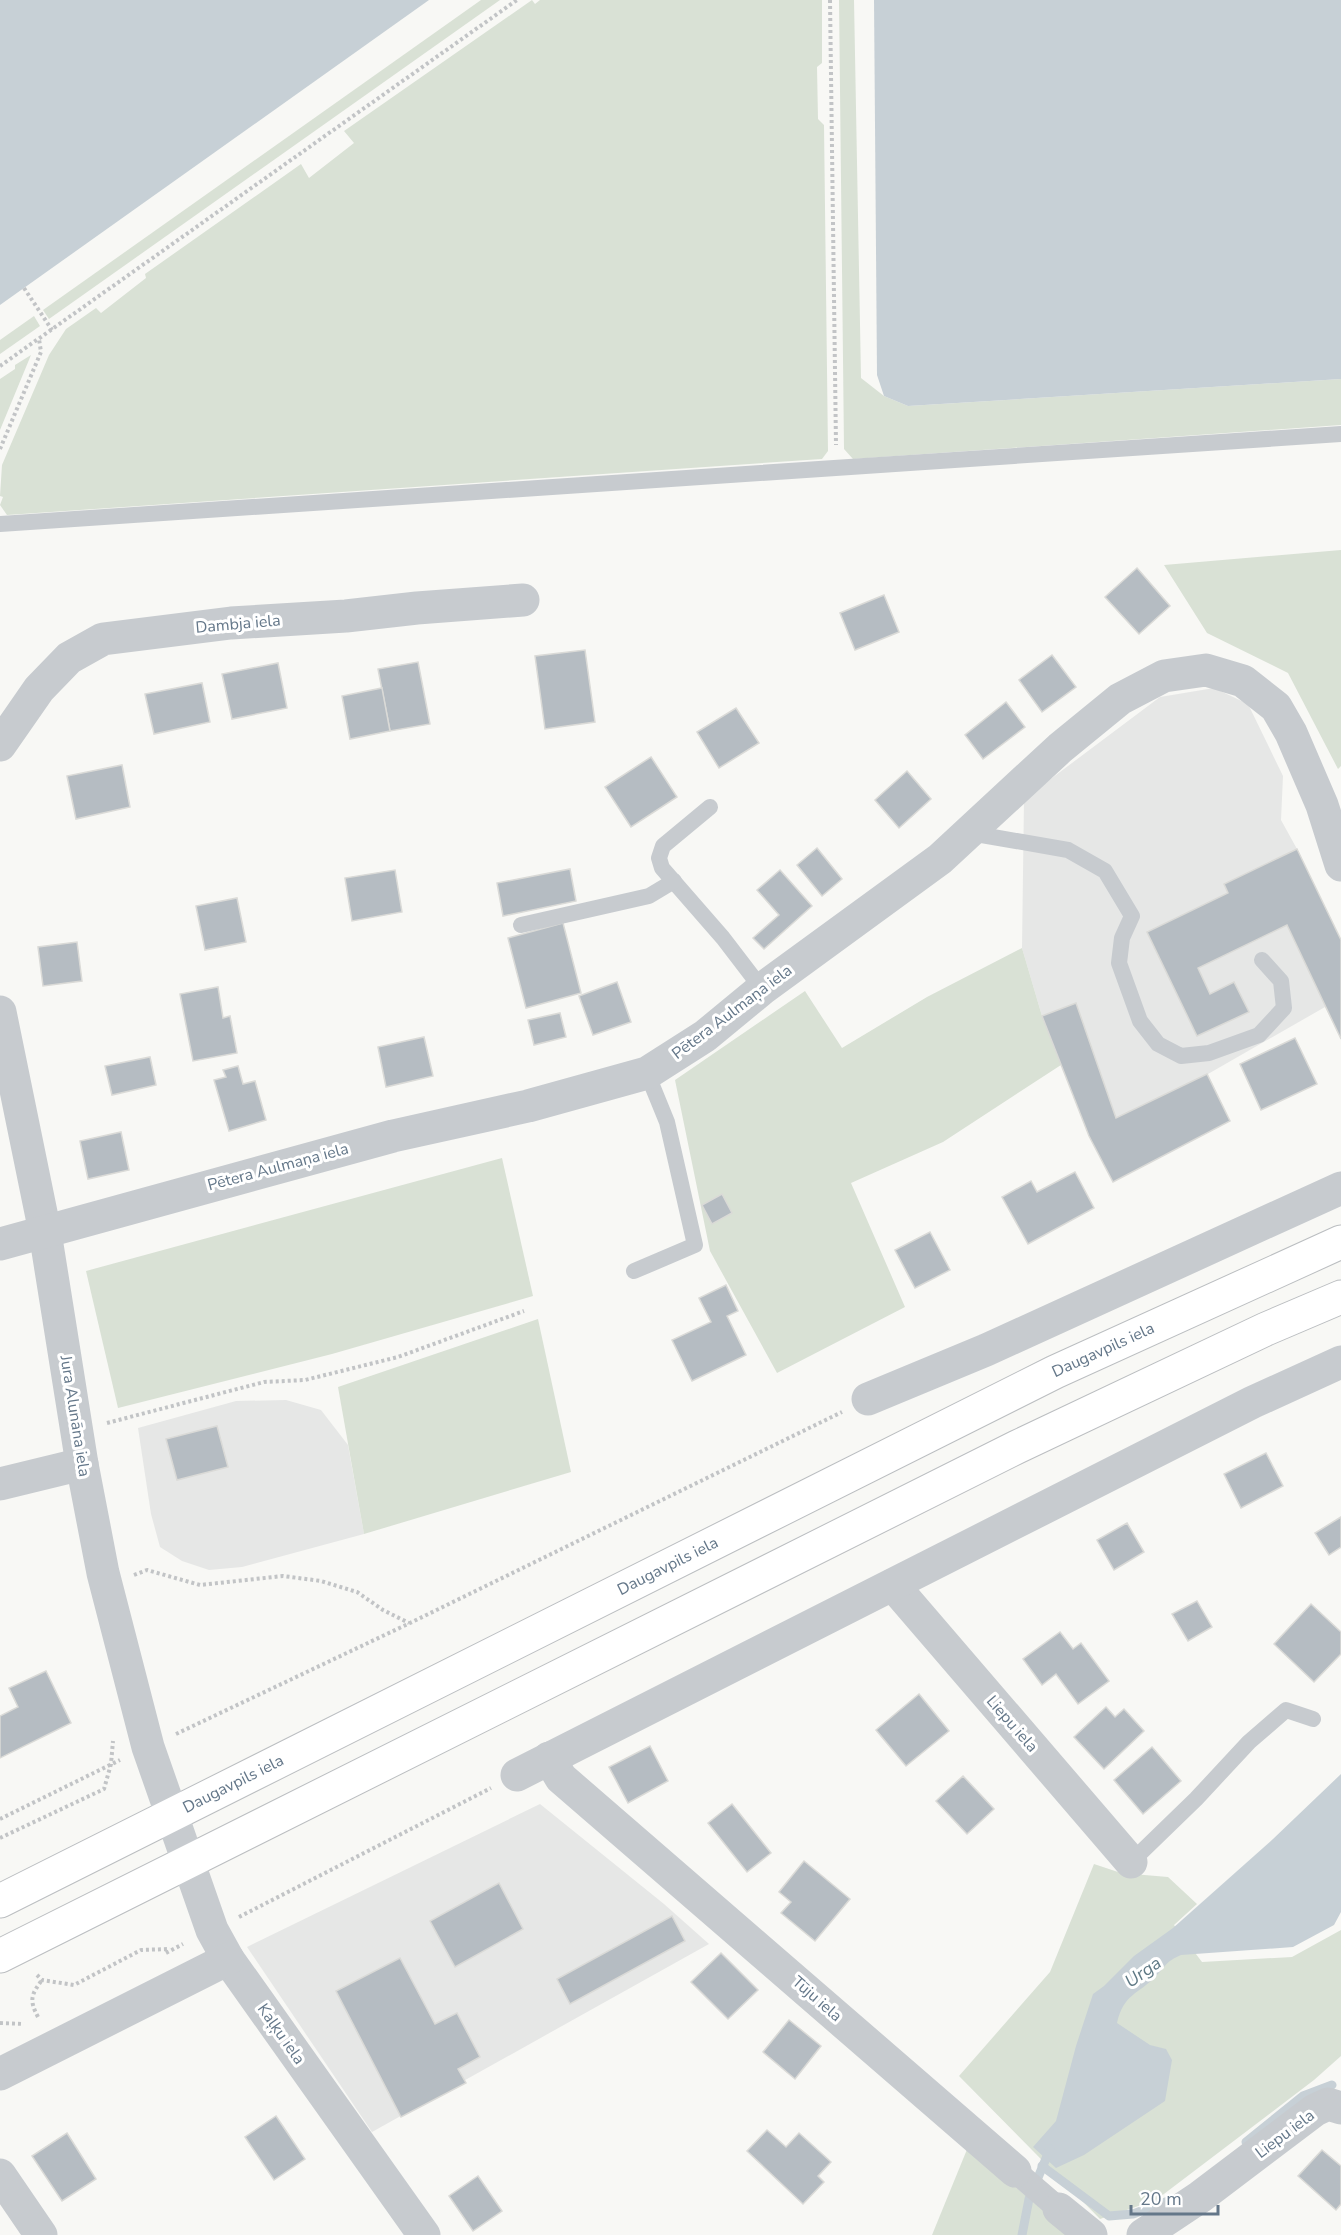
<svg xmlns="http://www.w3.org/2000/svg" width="1341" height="2235" viewBox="0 0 1341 2235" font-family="'Nunito Sans',sans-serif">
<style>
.built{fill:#e6e7e6}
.green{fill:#d9e1d5}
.water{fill:#c7d0d6}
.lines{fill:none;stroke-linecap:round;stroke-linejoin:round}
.stream{stroke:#c7d0d6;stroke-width:9}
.building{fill:#b5bcc2;stroke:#dadad7;stroke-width:1.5}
.trunk-casing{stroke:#bbbec1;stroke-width:35}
.path{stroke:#c2c4c6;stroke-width:4;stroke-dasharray:3 3;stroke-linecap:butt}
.service{stroke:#c7cbcf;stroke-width:16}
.pedestrian{stroke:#c7cbcf;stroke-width:24}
.minor{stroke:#c7cbcf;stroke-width:33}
.trunk{stroke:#fff;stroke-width:33}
.labels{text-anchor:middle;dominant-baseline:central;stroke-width:6;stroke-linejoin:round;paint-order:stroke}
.street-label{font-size:16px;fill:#647789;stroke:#fff}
.water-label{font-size:18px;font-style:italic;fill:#5f7985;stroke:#fff}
</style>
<rect width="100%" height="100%" fill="#f8f8f5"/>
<g class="built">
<path d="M 1214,688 L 1248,704 L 1283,776 L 1281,820 L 1297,849 L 1341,940 L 1341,1039 L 1325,1007 L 1208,1074 L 1230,1121 L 1113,1182 L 1061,1065 L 1042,1016 L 1022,948 L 1024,799 L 1160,697 Z"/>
<path d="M 286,1400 L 321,1410 L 348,1445 L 364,1534 L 242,1567 L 209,1570 L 182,1561 L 160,1547 L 151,1514 L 138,1428 L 236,1401 Z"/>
<path d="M 540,1804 L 664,1904 L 709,1944 L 372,2132 L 247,1947 Z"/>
</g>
<g class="green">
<path d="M 481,0 L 500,0 L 49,319 L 43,310 Z"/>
<path d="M 532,0 L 535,4 L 540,0 L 822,0 L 822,63 L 817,67 L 818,119 L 824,125 L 828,451 L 822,459 L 7,515 L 0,505 L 3,497 L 0,496 L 2,465 L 49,355 L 66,329 L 96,308 L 101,313 L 146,278 L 145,274 L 301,164 L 309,178 L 354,143 L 344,131 Z"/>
<path d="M 839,0 L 854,0 L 861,378 L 884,396 L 908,406 L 1341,379 L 1341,425 L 853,459 L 844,449 Z"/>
<path d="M 34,316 L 40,326 L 0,354 L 0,340 Z"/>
<path d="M 31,355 L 0,430 L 0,379 L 15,369 L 15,365 Z"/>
<path d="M 1341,550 L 1341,766 L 1338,769 L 1288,673 L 1207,633 L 1164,565 Z"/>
<path d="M 1022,948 L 1042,1016 L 1061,1065 L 943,1142 L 851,1183 L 905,1307 L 777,1373 L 710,1251 L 675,1080 L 805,991 L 842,1048 L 927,997 Z"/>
<path d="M 502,1158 L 533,1296 L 332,1354 L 118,1408 L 86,1271 Z"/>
<path d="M 538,1319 L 571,1472 L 364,1534 L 338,1387 Z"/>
<path d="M 1094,1864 L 1121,1873 L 1168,1877 L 1197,1904 L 1174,1925 L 1202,1962 L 1292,1957 L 1341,1930 L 1341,2056 L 1314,2080 L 1156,2200 L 1100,2219 L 959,2076 L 1050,1972 Z"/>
<path d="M 968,2147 L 1072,2235 L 932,2235 Z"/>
</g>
<g class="water">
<path d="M 0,0 L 429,0 L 0,305 Z"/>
<path d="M 874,0 L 1341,0 L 1341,379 L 908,406 L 884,396 L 877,375 Z"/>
<path d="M 1341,1774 L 1341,1912 L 1334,1925 L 1293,1947 L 1181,1955 C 1165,1962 1167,1965 1156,1976 C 1138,1995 1124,1993 1117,2023 L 1150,2045 L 1166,2049 L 1172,2060 L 1165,2101 L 1084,2155 L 1056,2168 L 1033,2147 L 1056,2121 L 1076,2046 L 1093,1994 L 1104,1986 L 1134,1956 L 1173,1928 L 1273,1839 Z"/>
</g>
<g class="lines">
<g class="stream">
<path d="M 1246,2142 L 1303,2096 L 1332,2085"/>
<path d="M 1042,2166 L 1109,2216 L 1133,2214 L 1171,2200"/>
<path d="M 1022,2235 L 1029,2199 L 1050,2149"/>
</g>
</g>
<g class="building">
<path d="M 1137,568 L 1170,606 L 1139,634 L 1105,597 Z"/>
<path d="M 884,595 L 899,632 L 855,650 L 840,613 Z"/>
<path d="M 585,650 L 595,722 L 545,729 L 535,656 Z"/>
<path d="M 1052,655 L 1076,687 L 1042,712 L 1019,680 Z"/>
<path d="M 418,662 L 430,724 L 390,731 L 378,669 Z"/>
<path d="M 278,663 L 287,708 L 232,719 L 222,674 Z"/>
<path d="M 202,683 L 210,722 L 154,734 L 145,694 Z"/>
<path d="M 382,688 L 390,731 L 350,739 L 342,696 Z"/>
<path d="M 1006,702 L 1025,727 L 983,759 L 965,735 Z"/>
<path d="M 736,708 L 759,743 L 719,768 L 697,732 Z"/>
<path d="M 651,757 L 677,797 L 631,827 L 605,787 Z"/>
<path d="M 122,765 L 130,807 L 76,819 L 67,776 Z"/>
<path d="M 907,771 L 931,799 L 899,828 L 875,800 Z"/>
<path d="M 817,848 L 842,879 L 822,896 L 797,865 Z"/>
<path d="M 1297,849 L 1341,940 L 1341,1039 L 1287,925 L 1198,968 L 1210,994 L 1234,982 L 1249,1012 L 1197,1036 L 1147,932 L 1228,893 L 1224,884 Z"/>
<path d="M 570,869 L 576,901 L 503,916 L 497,883 Z"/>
<path d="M 395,870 L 402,912 L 352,921 L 345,878 Z"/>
<path d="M 780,870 L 812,906 L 764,949 L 753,938 L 779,915 L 757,890 Z"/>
<path d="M 237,898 L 246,942 L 205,950 L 196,906 Z"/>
<path d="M 563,923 L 581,993 L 526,1008 L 508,938 Z"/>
<path d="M 77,942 L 82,981 L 43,986 L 38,947 Z"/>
<path d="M 617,982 L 631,1022 L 593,1035 L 579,996 Z"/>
<path d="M 218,987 L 223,1018 L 230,1016 L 237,1053 L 193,1061 L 180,994 Z"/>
<path d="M 1076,1003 L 1116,1118 L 1207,1074 L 1230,1121 L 1113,1182 L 1089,1136 L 1042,1016 Z"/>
<path d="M 560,1013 L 566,1037 L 534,1045 L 528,1020 Z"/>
<path d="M 424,1037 L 433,1076 L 386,1087 L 378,1047 Z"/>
<path d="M 1295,1038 L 1317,1084 L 1261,1110 L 1240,1064 Z"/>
<path d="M 150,1057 L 156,1085 L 112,1095 L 105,1066 Z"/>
<path d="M 238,1066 L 243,1084 L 255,1081 L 266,1120 L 229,1131 L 214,1080 L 226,1077 L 223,1070 Z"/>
<path d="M 121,1132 L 129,1170 L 88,1179 L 80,1141 Z"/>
<path d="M 1075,1172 L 1094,1208 L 1028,1244 L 1002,1197 L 1031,1181 L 1037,1192 Z"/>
<path d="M 722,1194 L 732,1213 L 712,1224 L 702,1205 Z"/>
<path d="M 930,1232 L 950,1270 L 915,1288 L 895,1250 Z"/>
<path d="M 726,1285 L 738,1311 L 727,1316 L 746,1355 L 692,1381 L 672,1340 L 711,1322 L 699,1298 Z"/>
<path d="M 217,1426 L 228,1467 L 177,1480 L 166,1439 Z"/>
<path d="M 1266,1453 L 1283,1486 L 1241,1508 L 1224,1474 Z"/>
<path d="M 1341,1517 L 1341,1547 L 1329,1555 L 1315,1533 Z"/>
<path d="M 1127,1523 L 1144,1552 L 1114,1570 L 1097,1540 Z"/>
<path d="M 1197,1601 L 1212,1627 L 1188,1641 L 1172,1614 Z"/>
<path d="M 1311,1604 L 1341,1632 L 1341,1654 L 1314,1682 L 1274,1644 Z"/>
<path d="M 1060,1632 L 1073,1649 L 1081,1643 L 1109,1681 L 1078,1704 L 1056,1674 L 1042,1685 L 1023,1659 Z"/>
<path d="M 46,1671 L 71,1723 L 0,1758 L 0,1716 L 18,1707 L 9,1688 Z"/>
<path d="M 919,1694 L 949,1731 L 906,1766 L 876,1730 Z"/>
<path d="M 1106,1707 L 1115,1717 L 1124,1709 L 1144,1731 L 1104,1769 L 1074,1737 Z"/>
<path d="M 650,1746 L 668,1781 L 628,1803 L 609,1767 Z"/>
<path d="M 1152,1747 L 1181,1781 L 1143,1814 L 1114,1780 Z"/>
<path d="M 963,1776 L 994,1809 L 967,1834 L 936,1801 Z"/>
<path d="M 732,1804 L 771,1853 L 747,1872 L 708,1823 Z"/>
<path d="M 804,1861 L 850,1899 L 815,1941 L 781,1913 L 791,1902 L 779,1892 Z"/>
<path d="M 499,1883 L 523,1929 L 455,1967 L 430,1921 Z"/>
<path d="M 672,1916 L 685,1941 L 570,2004 L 557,1979 Z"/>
<path d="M 721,1953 L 758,1990 L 728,2019 L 691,1982 Z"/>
<path d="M 400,1958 L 435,2024 L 457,2013 L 480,2057 L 458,2069 L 466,2083 L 401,2117 L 336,1991 Z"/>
<path d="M 789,2020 L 821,2046 L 795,2079 L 763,2052 Z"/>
<path d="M 276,2116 L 305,2159 L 274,2180 L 245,2137 Z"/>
<path d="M 767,2130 L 786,2147 L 799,2133 L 831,2162 L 818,2176 L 824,2182 L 803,2204 L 747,2151 Z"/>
<path d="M 67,2133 L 96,2179 L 62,2201 L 32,2156 Z"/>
<path d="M 1322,2150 L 1341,2166 L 1341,2204 L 1336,2210 L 1298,2176 Z"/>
<path d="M 478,2176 L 502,2211 L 473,2231 L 449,2196 Z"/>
</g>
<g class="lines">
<g class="trunk-casing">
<g id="trunk">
<path id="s1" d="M 0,1901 L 1055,1372 L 1341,1242"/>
<path d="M 0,1956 L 1017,1447 L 1266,1329 L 1341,1297"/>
</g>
</g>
<g class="path">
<path d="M 830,0 L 836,445"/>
<path d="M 24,288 L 52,330"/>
<path d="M 0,366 L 517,0"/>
<path d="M 0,449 L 41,352 L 39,339"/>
<path d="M 107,1423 L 264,1382 L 305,1380 L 398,1357 L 524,1311"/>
<path d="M 134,1575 L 147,1570 L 200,1585 L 283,1576 L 321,1581 L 357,1592 L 383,1610 L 409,1623"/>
<path d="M 176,1734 L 410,1623 L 842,1412"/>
<path d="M 0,1819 L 120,1760"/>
<path d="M 0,1838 L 104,1789 L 111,1764 L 113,1741"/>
<path d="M 239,1917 L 491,1788"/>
<path d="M 166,1953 L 183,1944"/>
<path d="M 37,1975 L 42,1980 L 74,1985 L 141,1950 L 170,1949"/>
<path d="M 38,2017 C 29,2000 31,1995 42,1980"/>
<path d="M 0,2023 L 24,2024"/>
</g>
<g class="service">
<path d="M 0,524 L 1341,434"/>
<path d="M 710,807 L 663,846 L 659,858 L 662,868 L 723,938 L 762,989"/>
<path d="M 970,833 L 1068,850 L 1105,871 L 1132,916 L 1122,938 L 1119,963 L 1140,1021 L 1158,1044 L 1181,1056 L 1209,1053 L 1259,1035 L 1284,1008 L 1281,981 L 1262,960"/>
<path d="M 521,925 L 649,896 L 674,881"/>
<path d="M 634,1271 L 695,1245 L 667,1122 L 647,1073"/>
<path d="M 1131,1862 L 1196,1799 L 1249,1742 L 1286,1710 L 1313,1719"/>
</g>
<path class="pedestrian" d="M 1015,2171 L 1059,2209"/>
<g class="minor">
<path d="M 0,745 L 39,689 L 69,658 L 103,639 L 231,623 L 346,616 L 417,608 L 523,600"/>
<path d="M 0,1012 L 45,1232 L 82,1464 L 103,1573 L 148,1747 L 212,1930 L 228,1959 L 424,2235"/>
<path d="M 0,1244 L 393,1136 L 528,1106 L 647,1073 L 705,1036 L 762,989 L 940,859 L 1060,748 L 1120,699 L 1164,676 L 1206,670 L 1243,681 L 1276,707 L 1291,733 L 1322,805 L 1341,865"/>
<path d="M 868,1399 L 986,1350 L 1341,1188"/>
<path d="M 0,1484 L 82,1464"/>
<path d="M 893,1585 L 1131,1862"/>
<path d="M 549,1758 L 561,1778 L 1015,2171"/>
<path d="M 517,1775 L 1253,1402 L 1341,1362"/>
<path d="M 0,2074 L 228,1959"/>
<path d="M 0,2175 L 41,2235"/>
<path d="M 1059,2209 L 1091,2235"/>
<path d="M 1143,2235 L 1200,2197 L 1315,2110 L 1328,2104 L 1341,2108"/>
</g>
<use href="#trunk" class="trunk"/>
</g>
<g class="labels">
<g class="street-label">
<text transform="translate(238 624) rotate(-5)">Dambja iela</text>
<text transform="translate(732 1012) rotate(-37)">Pētera Aulmaņa iela</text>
<text transform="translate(278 1167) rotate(-15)">Pētera Aulmaņa iela</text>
<text stroke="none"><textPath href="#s1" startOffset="1233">Daugavpils iela</textPath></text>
<text transform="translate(75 1416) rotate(81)">Jura Alunāna iela</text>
<text stroke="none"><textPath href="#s1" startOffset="747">Daugavpils iela</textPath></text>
<text transform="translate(1012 1724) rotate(49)">Liepu iela</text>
<text stroke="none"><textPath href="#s1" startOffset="261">Daugavpils iela</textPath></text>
<text transform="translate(817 1999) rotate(41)">Tūju iela</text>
<text transform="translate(281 2034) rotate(55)">Kaļķu iela</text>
<text transform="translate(1285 2134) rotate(-37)">Liepu iela</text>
</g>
<g class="water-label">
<text transform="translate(1143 1972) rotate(-35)">Urga</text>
</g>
</g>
<path d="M1131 2205v9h87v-9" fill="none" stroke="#647789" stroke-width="3"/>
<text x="1140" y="2205" font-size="18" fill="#647789" stroke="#ffffff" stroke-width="4.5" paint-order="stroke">20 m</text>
</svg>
